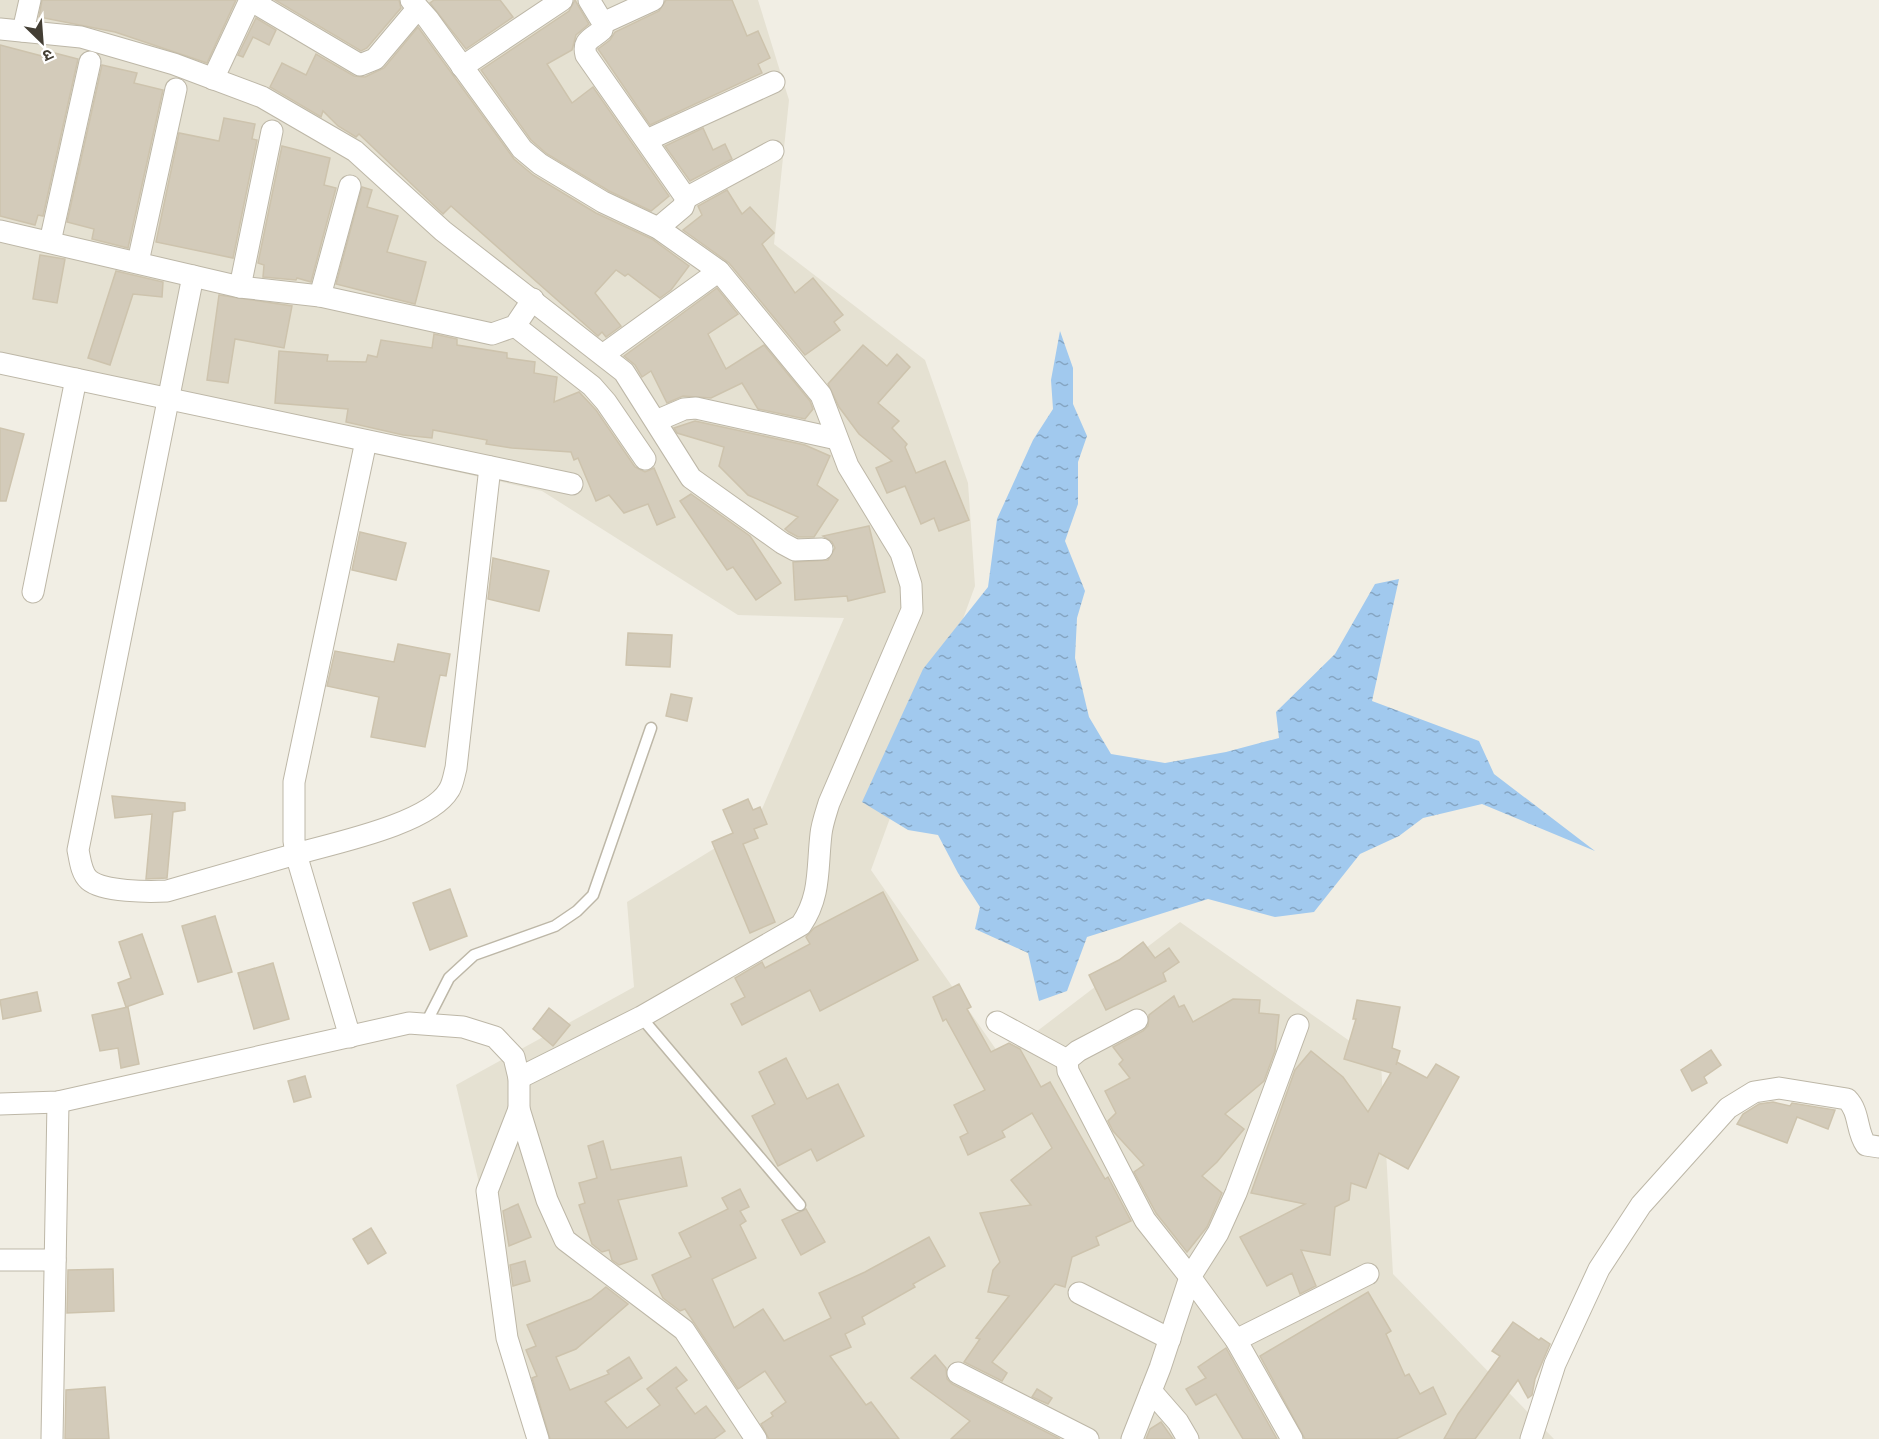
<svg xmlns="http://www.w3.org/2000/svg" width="1879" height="1439" viewBox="0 0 1879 1439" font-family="'Public Sans','Noto Sans Devanagari',sans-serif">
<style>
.residential{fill:#e5e1d2}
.water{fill:url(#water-ripples)}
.building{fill:#d3cbba;stroke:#cdc3ad;stroke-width:1.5}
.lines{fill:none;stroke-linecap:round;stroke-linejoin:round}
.service-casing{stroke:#bdb7a7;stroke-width:13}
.minor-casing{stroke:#bdb7a7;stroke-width:23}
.service{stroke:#fff;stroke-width:10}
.minor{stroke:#fff;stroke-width:21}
</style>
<defs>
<pattern id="water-ripples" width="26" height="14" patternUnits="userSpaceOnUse" patternTransform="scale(1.5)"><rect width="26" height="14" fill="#a1c9ee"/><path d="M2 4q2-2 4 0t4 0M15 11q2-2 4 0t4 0" fill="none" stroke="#85a5c2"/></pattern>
</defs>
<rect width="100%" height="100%" fill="#f1eee4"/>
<path class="residential" d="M 0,0 L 758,0 L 789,100 L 774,244 L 925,360 L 968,483 L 975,586 L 871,870 L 1002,1058 L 1180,922 L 1381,1063 L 1393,1274 L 1554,1439 L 539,1439 L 456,1085 L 634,987 L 627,902 L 756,823 L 844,618 L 738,615 L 542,491 L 0,370 Z"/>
<path class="water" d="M 1060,331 L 1073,368 L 1073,404 L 1087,436 L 1078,462 L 1078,504 L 1065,541 L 1085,591 L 1077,618 L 1075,658 L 1089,717 L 1111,754 L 1165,763 L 1226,752 L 1279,738 L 1276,712 L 1335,654 L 1375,584 L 1399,579 L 1372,701 L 1479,741 L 1494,774 L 1595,851 L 1482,804 L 1423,818 L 1399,836 L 1360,854 L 1314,912 L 1275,917 L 1208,899 L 1087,937 L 1067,991 L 1039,1001 L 1028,953 L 975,929 L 980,907 L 958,873 L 938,835 L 908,830 L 862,802 L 923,669 L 988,587 L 997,519 L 1033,440 L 1053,409 L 1051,380 Z"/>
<g class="building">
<path d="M 42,0 L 236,0 L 207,63 L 115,32 L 39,17 Z"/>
<path d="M 275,0 L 399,0 L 401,8 L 367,48 L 361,51 Z"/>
<path d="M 434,0 L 500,0 L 513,17 L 466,49 L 430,3 Z"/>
<path d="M 575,0 L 589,24 L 576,35 L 572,50 L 547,64 L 572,103 L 593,87 L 669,196 L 651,211 L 609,191 L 547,154 L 531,140 L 481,70 L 569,11 Z"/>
<path d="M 666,0 L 732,0 L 747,36 L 758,31 L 770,58 L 758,64 L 762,73 L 650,125 L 598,49 L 610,40 L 615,32 L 659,11 Z"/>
<path d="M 256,18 L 276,30 L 269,45 L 253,37 L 243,57 L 238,55 Z"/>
<path d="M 418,27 L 514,159 L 533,175 L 596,213 L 652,239 L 689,266 L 671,290 L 660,298 L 628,274 L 625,276 L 616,270 L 595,293 L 621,326 L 606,337 L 602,332 L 598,336 L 451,206 L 443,214 L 359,134 L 356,137 L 338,126 L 323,111 L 321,117 L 270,87 L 282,63 L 306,75 L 316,54 L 354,76 L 365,77 L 384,68 Z"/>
<path d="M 0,45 L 42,56 L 43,50 L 78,59 L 43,216 L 38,215 L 35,225 L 0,216 Z"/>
<path d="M 102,65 L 137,73 L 134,83 L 163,90 L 128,248 L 92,239 L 94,229 L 67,222 Z"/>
<path d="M 224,118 L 255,124 L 252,139 L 257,140 L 233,258 L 156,242 L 179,133 L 219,141 Z"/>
<path d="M 703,128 L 713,150 L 725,144 L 732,159 L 690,181 L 665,146 Z"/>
<path d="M 282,146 L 330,158 L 324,185 L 336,188 L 311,282 L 297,278 L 296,280 L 263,277 L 264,265 L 258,263 Z"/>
<path d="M 362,187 L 372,190 L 367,207 L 398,216 L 387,252 L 426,262 L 415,304 L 336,284 Z"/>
<path d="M 727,190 L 742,214 L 750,207 L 774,233 L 762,244 L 795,293 L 813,278 L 843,315 L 834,322 L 840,330 L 805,355 L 729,263 L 683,230 L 702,215 L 698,206 Z"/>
<path d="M 40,255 L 65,259 L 57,303 L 33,299 Z"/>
<path d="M 116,271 L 163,282 L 162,297 L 133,294 L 110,365 L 88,358 Z"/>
<path d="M 717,288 L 738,314 L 708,334 L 726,369 L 764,345 L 810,401 L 813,409 L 805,419 L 758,409 L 742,383 L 711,398 L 683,396 L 667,403 L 651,371 L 642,377 L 635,365 L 624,356 Z"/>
<path d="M 219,295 L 292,306 L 284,348 L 235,339 L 228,383 L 207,380 Z"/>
<path d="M 434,334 L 457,339 L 457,345 L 507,353 L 507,358 L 535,362 L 534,373 L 557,377 L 554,402 L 579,392 L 596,410 L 635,467 L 645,472 L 654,468 L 675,517 L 657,525 L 648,504 L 624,513 L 609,495 L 596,501 L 578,458 L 574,460 L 571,452 L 512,448 L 486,444 L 487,440 L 433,430 L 432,438 L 403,435 L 346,422 L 348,409 L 275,403 L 279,351 L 328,355 L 327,361 L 366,362 L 368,355 L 377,357 L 381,340 L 432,348 Z"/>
<path d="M 863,345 L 887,366 L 897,354 L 910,367 L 878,403 L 899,421 L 892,428 L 907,444 L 905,447 L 916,473 L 945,461 L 969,520 L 939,531 L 934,518 L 921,524 L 905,486 L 887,493 L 876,468 L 892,461 L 859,434 L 839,407 L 828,384 Z"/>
<path d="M 695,421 L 805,445 L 830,456 L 817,485 L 838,500 L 814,537 L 798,537 L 789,532 L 785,529 L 798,517 L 748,495 L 719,466 L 724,447 L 677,433 L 674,428 Z"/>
<path d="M 0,428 L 24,434 L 6,501 L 0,501 Z"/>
<path d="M 691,494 L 750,536 L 781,583 L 756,600 L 733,567 L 727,570 L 680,501 Z"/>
<path d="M 869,526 L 885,592 L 848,601 L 847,596 L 795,600 L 793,562 L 828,560 L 835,548 L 832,542 L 823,536 Z"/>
<path d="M 360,532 L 406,543 L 396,580 L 352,570 Z"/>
<path d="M 493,558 L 549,571 L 539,611 L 488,599 Z"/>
<path d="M 628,633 L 672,635 L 670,667 L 626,665 Z"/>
<path d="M 398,644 L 450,654 L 446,676 L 440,675 L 425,747 L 371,737 L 379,697 L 327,686 L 335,651 L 394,662 Z"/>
<path d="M 671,694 L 692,698 L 687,721 L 666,716 Z"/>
<path d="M 112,796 L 185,803 L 185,810 L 173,812 L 167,878 L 146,879 L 152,814 L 115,818 Z"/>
<path d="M 748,799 L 753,810 L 760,807 L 767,824 L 754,829 L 758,838 L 743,844 L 775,922 L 750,933 L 712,842 L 733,833 L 723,810 Z"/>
<path d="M 450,889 L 467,936 L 430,950 L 413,903 Z"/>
<path d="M 883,892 L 918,960 L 820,1011 L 810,990 L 742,1025 L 731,1004 L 745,997 L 735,978 L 762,962 L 765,968 L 810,944 L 806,937 L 814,928 Z"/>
<path d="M 215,916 L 232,972 L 198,982 L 182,926 Z"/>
<path d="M 142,934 L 163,994 L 126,1007 L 118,983 L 131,978 L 119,942 Z"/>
<path d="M 1143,942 L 1155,958 L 1169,948 L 1179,962 L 1163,973 L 1166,981 L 1106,1010 L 1089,975 L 1119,960 Z"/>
<path d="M 273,963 L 289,1019 L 254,1029 L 238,973 Z"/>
<path d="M 959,984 L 971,1007 L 967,1009 L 991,1052 L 1009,1043 L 1020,1049 L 1041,1087 L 1050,1082 L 1105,1179 L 1108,1177 L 1131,1221 L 1096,1237 L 1099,1245 L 1072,1257 L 1065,1287 L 1055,1284 L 992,1362 L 1007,1373 L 1002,1381 L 964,1362 L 980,1339 L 976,1338 L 1009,1296 L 988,1292 L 993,1270 L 1000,1262 L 980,1213 L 1031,1205 L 1011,1180 L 1052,1148 L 1032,1113 L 1002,1131 L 1005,1137 L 968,1155 L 960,1137 L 968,1133 L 954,1105 L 985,1090 L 946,1019 L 943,1021 L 933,997 Z"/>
<path d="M 37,992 L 41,1011 L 3,1019 L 0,1000 Z"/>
<path d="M 1174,996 L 1179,1007 L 1184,1005 L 1193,1022 L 1233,999 L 1260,1000 L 1259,1013 L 1279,1015 L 1275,1051 L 1264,1081 L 1225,1114 L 1244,1129 L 1217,1162 L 1202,1176 L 1222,1193 L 1207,1227 L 1187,1252 L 1156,1213 L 1134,1172 L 1144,1165 L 1113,1131 L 1108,1121 L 1116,1113 L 1105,1091 L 1130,1078 L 1119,1064 L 1123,1060 L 1113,1047 L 1143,1031 L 1148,1026 L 1149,1015 Z"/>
<path d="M 1357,1000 L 1400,1007 L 1392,1048 L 1400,1051 L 1396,1065 L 1397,1062 L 1427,1078 L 1436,1064 L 1459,1077 L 1408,1169 L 1379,1153 L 1366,1188 L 1351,1183 L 1349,1200 L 1335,1207 L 1330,1255 L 1301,1250 L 1316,1286 L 1300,1294 L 1292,1273 L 1267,1286 L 1240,1237 L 1305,1204 L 1251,1193 L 1295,1070 L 1311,1051 L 1343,1077 L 1368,1112 L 1391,1073 L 1344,1059 L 1356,1019 L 1353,1019 Z"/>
<path d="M 128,1007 L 139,1064 L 121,1068 L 118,1048 L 100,1051 L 92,1015 Z"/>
<path d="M 549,1008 L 570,1025 L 553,1046 L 533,1029 Z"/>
<path d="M 1711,1050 L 1721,1065 L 1704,1077 L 1707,1083 L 1692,1091 L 1681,1070 Z"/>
<path d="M 786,1058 L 807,1099 L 838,1084 L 864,1136 L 817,1161 L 811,1149 L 778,1166 L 752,1116 L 775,1104 L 759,1072 Z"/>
<path d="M 305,1076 L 311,1097 L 294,1102 L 288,1081 Z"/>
<path d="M 1773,1102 L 1790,1106 L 1792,1103 L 1835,1110 L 1828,1129 L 1797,1117 L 1787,1143 L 1737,1124 L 1743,1114 L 1759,1104 Z"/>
<path d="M 603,1141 L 611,1170 L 681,1157 L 687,1186 L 618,1200 L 637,1259 L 619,1265 L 612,1260 L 609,1250 L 602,1252 L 592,1244 L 579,1205 L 585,1203 L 579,1183 L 597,1178 L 588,1146 Z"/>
<path d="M 740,1189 L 749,1207 L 740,1211 L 746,1221 L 740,1225 L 756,1258 L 712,1279 L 734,1328 L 763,1309 L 784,1341 L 831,1318 L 819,1293 L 865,1272 L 929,1237 L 945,1266 L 913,1284 L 915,1287 L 862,1317 L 865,1324 L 845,1334 L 851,1347 L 830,1356 L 866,1405 L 871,1402 L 899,1439 L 769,1439 L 761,1424 L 773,1416 L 771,1413 L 786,1402 L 765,1371 L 738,1389 L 685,1309 L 680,1311 L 663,1298 L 652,1275 L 691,1257 L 679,1233 L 728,1209 L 722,1198 Z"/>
<path d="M 518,1204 L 531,1237 L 509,1246 L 503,1211 Z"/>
<path d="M 806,1209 L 825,1242 L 801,1255 L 782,1220 Z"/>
<path d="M 371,1228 L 386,1253 L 368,1264 L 353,1239 Z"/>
<path d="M 525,1261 L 530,1281 L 513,1286 L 510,1265 Z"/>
<path d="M 113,1269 L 114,1311 L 67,1313 L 68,1270 Z"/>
<path d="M 606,1287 L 628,1304 L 576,1349 L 556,1357 L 570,1390 L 609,1374 L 607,1371 L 629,1357 L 642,1378 L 605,1402 L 627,1428 L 660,1405 L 647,1389 L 676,1367 L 687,1380 L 676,1388 L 695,1414 L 706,1406 L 725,1431 L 714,1439 L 550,1439 L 532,1378 L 537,1376 L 526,1350 L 536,1346 L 527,1325 L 591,1299 Z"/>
<path d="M 1368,1292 L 1391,1331 L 1386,1334 L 1405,1376 L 1409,1374 L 1420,1394 L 1433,1387 L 1446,1414 L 1396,1439 L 1305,1439 L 1260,1356 Z"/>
<path d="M 1513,1322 L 1539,1340 L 1541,1338 L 1550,1344 L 1535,1379 L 1532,1395 L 1528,1398 L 1518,1380 L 1475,1439 L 1444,1439 L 1458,1414 L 1500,1356 L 1492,1351 Z"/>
<path d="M 1226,1348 L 1277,1439 L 1243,1439 L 1216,1394 L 1196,1405 L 1186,1389 L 1206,1378 L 1198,1367 Z"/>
<path d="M 935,1355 L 946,1368 L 947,1379 L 952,1384 L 1060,1439 L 951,1439 L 970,1421 L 911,1378 Z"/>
<path d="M 105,1387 L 109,1439 L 65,1439 L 66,1390 Z"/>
<path d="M 1037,1389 L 1052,1398 L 1048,1404 L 1032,1397 Z"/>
<path d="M 1161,1422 L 1173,1439 L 1146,1439 L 1150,1429 Z"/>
</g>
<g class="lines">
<g class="service-casing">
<g id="service">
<path d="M 641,1017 L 800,1205"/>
<path d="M 425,1025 L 449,978 L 474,955 L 555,926 L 577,911 L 593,895 L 651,728"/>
</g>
</g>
<g class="minor-casing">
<g id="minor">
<path d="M 250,0 L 360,65 L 375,59 L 418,8"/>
<path d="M 411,0 L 428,19 L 522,149 L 540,164 L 603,202 L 658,228 L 719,271 L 604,354"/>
<path d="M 589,0 L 603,23 L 602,30 C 592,39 582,40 586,55 L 686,198 L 683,207 L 658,228"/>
<path d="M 603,23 L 653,0"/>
<path d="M 0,29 L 81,37 L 174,64 L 262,97 L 355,151 L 443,231 L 624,372 L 691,478 L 782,543 L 795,550 L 822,549"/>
<path d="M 23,31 L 30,0"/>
<path d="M 462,67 L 562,0"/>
<path d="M 213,79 L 250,0"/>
<path d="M 647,140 L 774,82"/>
<path d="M 686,198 L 773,151"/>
<path d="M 0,231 L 240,287 L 320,296 L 492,334 L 515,326 L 533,299"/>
<path d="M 50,242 L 90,62"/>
<path d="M 138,262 L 176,89"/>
<path d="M 193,276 L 78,850 C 80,859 81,873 89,880 C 103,892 149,892 167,891 L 296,854 L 350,1037"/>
<path d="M 240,287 L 272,131"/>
<path d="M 320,296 L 350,186"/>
<path d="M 515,326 L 592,386 L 606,402 L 645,459"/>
<path d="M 0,363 L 572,484"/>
<path d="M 656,421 L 684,409 L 696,408 L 837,439"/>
<path d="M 366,441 L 294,782 L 294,841 L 296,854 C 334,843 429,824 449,790 C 453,784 454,775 456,768 L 490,467"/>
<path d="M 33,592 L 76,379"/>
<path d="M 1137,1020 L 1078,1051 L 1067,1060 L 1068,1071 L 1145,1220 L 1190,1277 L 1218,1233 L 1236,1193 L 1298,1025"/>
<path d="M 997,1022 L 1067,1060"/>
<path d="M 519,1078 L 641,1017 L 801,925 C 821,896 817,868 821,834 C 822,824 826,813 829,803 L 912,610 L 911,585 L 901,553 L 848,466 L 821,395 L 719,271"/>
<path d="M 0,1104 L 58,1102 L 409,1023 L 463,1027 L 495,1037 L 514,1057 L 519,1078 L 519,1109 L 547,1200 L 565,1240 L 684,1330 L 756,1439"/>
<path d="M 519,1109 L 487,1191 L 507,1338 L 538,1439"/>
<path d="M 0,1260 L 55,1260"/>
<path d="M 1079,1293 L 1170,1339"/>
<path d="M 1236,1340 L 1368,1274"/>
<path d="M 958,1373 L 1088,1439"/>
<path d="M 1151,1391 L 1178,1422 L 1188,1439"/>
<path d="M 52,1439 L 58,1102"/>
<path d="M 1132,1439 L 1160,1368 L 1190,1277 L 1236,1340 L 1292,1439"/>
<path d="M 1531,1439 L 1555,1364 L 1599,1269 L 1641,1205 L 1728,1108 L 1754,1092 L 1779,1088 L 1847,1099 C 1860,1112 1856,1131 1866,1145 L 1879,1147"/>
</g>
</g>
<use href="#service" class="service"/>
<use href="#minor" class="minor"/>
</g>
<g transform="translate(42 42) rotate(155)" stroke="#ffffff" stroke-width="4.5" paint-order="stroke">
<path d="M0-4.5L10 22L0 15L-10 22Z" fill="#433e34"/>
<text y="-9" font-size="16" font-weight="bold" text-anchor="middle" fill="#433e34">उ</text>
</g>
</svg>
